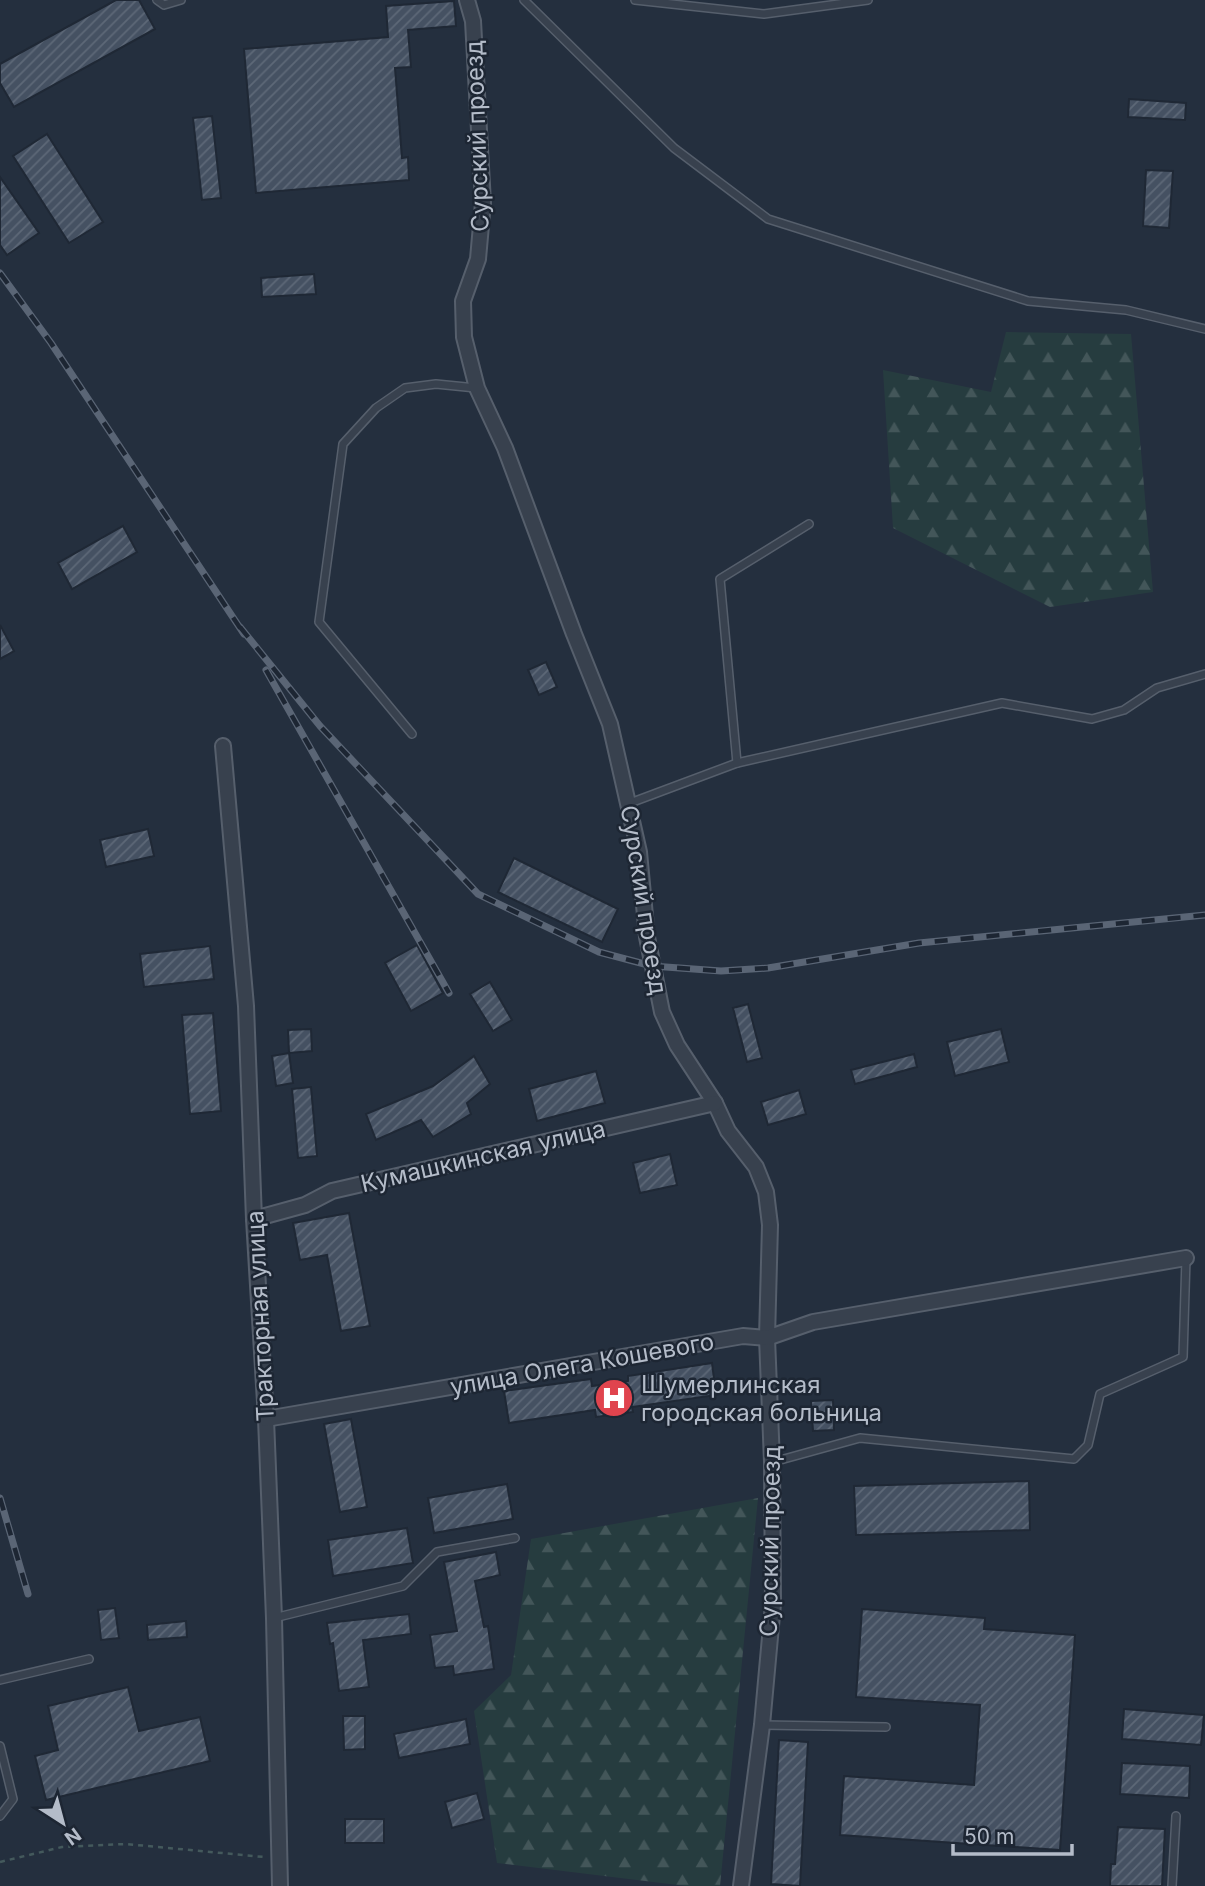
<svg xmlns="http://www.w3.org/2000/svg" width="1205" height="1886" viewBox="0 0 1205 1886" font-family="Inter,sans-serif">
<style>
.forest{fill:url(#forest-firs)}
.building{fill:url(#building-hatch);stroke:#1f2835;stroke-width:2}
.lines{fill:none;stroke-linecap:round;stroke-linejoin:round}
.lane-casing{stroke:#565f6c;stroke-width:10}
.street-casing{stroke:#565f6c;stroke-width:18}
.path{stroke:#44595c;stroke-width:2.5;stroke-dasharray:5 5;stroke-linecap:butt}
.lane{stroke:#38414e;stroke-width:7}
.street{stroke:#38414e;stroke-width:14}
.rail-casing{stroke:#5a6575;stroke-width:7}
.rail{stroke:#1d2633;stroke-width:4.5;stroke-dasharray:13;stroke-linecap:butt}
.labels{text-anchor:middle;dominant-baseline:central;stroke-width:5;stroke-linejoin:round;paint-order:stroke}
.street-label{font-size:24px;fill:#b4bcc9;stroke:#1d2633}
.poi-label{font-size:24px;fill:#b4bcc9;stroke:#1d2633;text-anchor:start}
</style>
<defs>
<pattern id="forest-firs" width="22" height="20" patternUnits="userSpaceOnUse" patternTransform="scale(1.75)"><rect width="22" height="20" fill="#263c3f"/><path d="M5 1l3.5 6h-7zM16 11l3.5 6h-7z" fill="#435659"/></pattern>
<pattern id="building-hatch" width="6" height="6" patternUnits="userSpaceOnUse" patternTransform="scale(1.75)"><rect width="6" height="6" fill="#455162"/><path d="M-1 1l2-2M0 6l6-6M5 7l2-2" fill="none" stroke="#5d6877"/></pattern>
</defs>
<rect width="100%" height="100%" fill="#242f3e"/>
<g class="forest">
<path d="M 1006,332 L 1131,334 L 1153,592 L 1050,607 L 893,528 L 883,370 L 991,392 Z"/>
<path d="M 758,1498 L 720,1886 L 686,1886 L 497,1863 L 474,1711 L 511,1675 L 531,1539 Z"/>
</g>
<g class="building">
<path d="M 116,0 L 139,0 L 155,29 L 14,107 L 0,83 L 0,64 Z"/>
<path d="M 454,1 L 456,26 L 408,30 L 411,67 L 395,68 L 402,158 L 408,157 L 409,180 L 256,193 L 244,49 L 388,37 L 386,6 Z"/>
<path d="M 1129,99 L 1186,103 L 1185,120 L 1128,117 Z"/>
<path d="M 212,116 L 221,198 L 202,200 L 193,118 Z"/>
<path d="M 47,134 L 103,222 L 69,243 L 13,156 Z"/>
<path d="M 1146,170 L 1173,171 L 1169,228 L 1143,226 Z"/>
<path d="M 0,177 L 39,233 L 7,255 L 0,245 Z"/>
<path d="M 314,274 L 316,294 L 262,297 L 261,278 Z"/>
<path d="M 123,526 L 137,552 L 72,589 L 58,563 Z"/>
<path d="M 0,625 L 14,651 L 0,659 Z"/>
<path d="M 546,662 L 557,687 L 539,695 L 528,670 Z"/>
<path d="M 148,829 L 154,856 L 106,867 L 100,840 Z"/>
<path d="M 514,858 L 618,909 L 602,942 L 498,892 Z"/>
<path d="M 417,945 L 443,993 L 411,1011 L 385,963 Z"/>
<path d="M 210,946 L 214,979 L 144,987 L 140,954 Z"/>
<path d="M 490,982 L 512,1020 L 493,1031 L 470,994 Z"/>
<path d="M 748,1004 L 762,1058 L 747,1062 L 733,1008 Z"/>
<path d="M 213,1013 L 221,1111 L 190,1114 L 182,1015 Z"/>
<path d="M 311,1029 L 312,1051 L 289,1053 L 288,1030 Z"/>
<path d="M 1001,1029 L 1009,1062 L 955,1076 L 947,1042 Z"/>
<path d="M 289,1053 L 293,1083 L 276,1086 L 272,1056 Z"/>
<path d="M 914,1054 L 917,1067 L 855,1084 L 851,1070 Z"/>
<path d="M 474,1056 L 490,1084 L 467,1103 L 471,1114 L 433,1137 L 421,1120 L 376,1140 L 366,1114 L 433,1086 Z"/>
<path d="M 596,1071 L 605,1103 L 537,1121 L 529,1089 Z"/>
<path d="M 311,1087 L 317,1156 L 298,1158 L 292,1089 Z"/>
<path d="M 799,1090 L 806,1114 L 768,1125 L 761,1102 Z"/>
<path d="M 670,1154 L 677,1185 L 640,1193 L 633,1163 Z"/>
<path d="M 349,1213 L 370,1326 L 341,1331 L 327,1255 L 300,1260 L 293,1223 Z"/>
<path d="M 712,1363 L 716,1395 L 632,1407 L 633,1412 L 596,1417 L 595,1410 L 509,1423 L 504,1391 L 591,1379 L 592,1386 L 628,1381 L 628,1376 Z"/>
<path d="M 833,1400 L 834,1430 L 813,1431 L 811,1401 Z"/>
<path d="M 351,1419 L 367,1507 L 340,1512 L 324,1424 Z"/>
<path d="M 1029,1481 L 1030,1530 L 856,1535 L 854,1486 Z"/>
<path d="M 507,1484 L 513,1519 L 434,1533 L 428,1498 Z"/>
<path d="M 407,1528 L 413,1563 L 333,1576 L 328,1540 Z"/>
<path d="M 496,1552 L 500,1575 L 475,1581 L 484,1627 L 488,1626 L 494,1669 L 454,1675 L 453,1666 L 435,1668 L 430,1635 L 457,1631 L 444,1562 Z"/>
<path d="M 115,1608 L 119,1638 L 101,1640 L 98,1610 Z"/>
<path d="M 862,1609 L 985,1618 L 984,1629 L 1075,1635 L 1060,1850 L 840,1835 L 844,1776 L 974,1785 L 980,1705 L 856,1697 Z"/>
<path d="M 409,1614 L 411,1634 L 363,1640 L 369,1687 L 339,1691 L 333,1643 L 330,1644 L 327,1623 Z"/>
<path d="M 186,1621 L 187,1637 L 148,1640 L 147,1625 Z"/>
<path d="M 128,1687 L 139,1731 L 200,1717 L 210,1761 L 46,1800 L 35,1756 L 58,1750 L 48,1706 Z"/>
<path d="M 1124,1709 L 1204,1715 L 1201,1745 L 1122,1739 Z"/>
<path d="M 343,1716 L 365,1716 L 365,1749 L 344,1750 Z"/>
<path d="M 466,1719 L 470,1744 L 399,1758 L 394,1734 Z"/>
<path d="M 779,1740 L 808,1742 L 800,1886 L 771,1884 Z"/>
<path d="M 1122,1763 L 1190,1766 L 1189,1798 L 1120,1794 Z"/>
<path d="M 477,1793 L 484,1819 L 452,1828 L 445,1802 Z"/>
<rect x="345" y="1819" width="39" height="24"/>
<path d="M 1118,1827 L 1165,1829 L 1162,1886 L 1110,1886 L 1111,1864 L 1115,1864 Z"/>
</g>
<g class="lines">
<g class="lane-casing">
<g id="lane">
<path d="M 157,0 L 164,5 L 181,0"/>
<path d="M 524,0 L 674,148 L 768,219 L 1028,301 L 1126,310 L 1205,329"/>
<path d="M 635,0 L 764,14 L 868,0"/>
<path d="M 412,734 L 319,622 L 343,444 L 376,408 L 405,388 L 436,384 L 476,388"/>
<path d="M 737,763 L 720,579 L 809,524"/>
<path d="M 630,803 L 737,763 L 1002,703 L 1092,719 L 1124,710 L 1157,688 L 1205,674"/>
<path d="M 773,1462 L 860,1438 L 1074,1459 L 1088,1445 L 1100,1394 L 1183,1357 L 1186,1258"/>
<path d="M 274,1618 L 403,1586 L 437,1552 L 515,1538"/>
<path d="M 0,1680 L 89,1659"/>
<path d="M 763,1725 L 886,1727"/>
<path d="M 0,1746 L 13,1799 L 0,1816"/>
<path d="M 1172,1886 L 1176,1816"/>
</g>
</g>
<g class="street-casing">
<g id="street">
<path d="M 467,0 L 473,21 L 483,203 L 478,259 L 463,301 L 464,337 L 477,388 L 505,448 L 574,634 L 610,724 L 639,852 L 647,937 L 662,1012 L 677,1045 L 715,1103 L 728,1131 L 756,1167 L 766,1192 L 770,1225 L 767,1338 L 772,1462 L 773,1604 L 762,1725 L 741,1886"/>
<path d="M 223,746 L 246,1006 L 254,1219 L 266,1419 L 274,1618 L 280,1886"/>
<path d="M 254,1219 L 305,1205 L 332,1191 L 715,1103"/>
<path d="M 266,1419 L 743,1336 L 767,1338 L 813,1322 L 1186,1258"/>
</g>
</g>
<path class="path" d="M 0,1862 L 62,1847 L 126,1844 L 264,1857"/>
<use href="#lane" class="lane"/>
<use href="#street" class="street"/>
<g class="rail-casing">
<g id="rail">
<path d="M 0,273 L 51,343 L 244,634"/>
<path d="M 240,627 L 320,726 L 478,894 L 599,952 L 652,966 L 721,971 L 768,968 L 919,943 L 1205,915"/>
<path d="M 266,670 L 449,993"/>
<path d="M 0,1498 L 28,1594"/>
</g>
</g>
<use href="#rail" class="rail"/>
</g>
<defs>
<g id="hospital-disc" transform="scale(2.0125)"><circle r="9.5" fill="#e0444e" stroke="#1d2633"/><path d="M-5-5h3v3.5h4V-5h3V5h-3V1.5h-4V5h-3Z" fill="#fff"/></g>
</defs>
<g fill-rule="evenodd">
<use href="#hospital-disc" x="614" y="1398"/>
</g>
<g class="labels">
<g class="street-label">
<text transform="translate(477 136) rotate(-92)">Сурский проезд</text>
<text transform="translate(644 900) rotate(81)">Сурский проезд</text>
<text transform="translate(483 1156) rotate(-13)">Кумашкинская улица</text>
<text transform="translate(260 1316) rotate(-93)">Тракторная улица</text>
<text transform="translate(582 1364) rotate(-10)">улица Олега Кошевого</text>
<text transform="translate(770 1541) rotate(-89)">Сурский проезд</text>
</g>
<g class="poi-label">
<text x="641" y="1384">Шумерлинская<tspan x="641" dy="28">городская больница</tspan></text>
</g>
</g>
<g transform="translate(63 1823) rotate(144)" stroke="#1d2633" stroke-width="5" paint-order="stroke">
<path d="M0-5L12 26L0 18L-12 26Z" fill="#b4bcc9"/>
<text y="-10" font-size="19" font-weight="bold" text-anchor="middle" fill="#b4bcc9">N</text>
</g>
<path d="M953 1844v10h119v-10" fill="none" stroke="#b4bcc9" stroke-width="3.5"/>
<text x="964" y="1844" font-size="21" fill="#b4bcc9" stroke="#1d2633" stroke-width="5" paint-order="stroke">50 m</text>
</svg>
